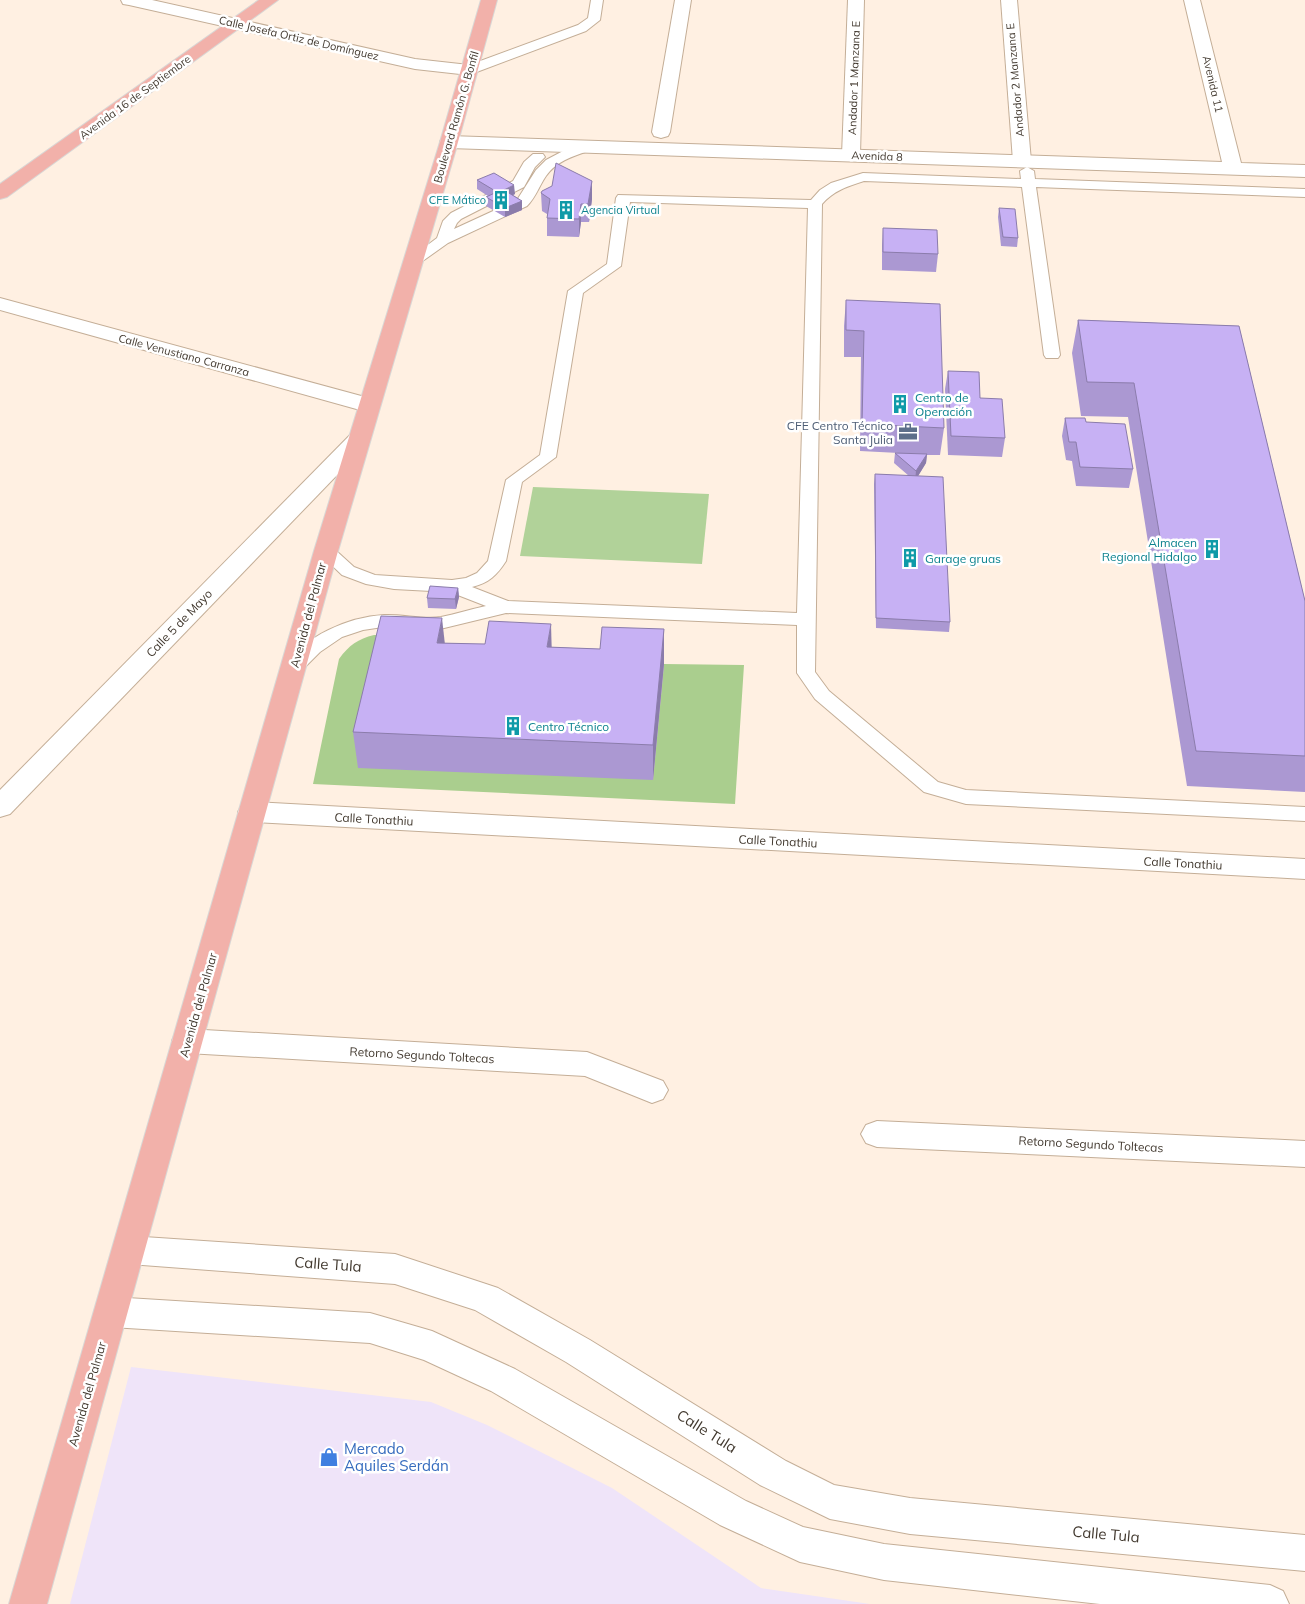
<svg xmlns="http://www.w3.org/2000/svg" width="1305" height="1604" viewBox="0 0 1305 1604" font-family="Mulish,sans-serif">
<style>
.commercial{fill:#efe4f9}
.green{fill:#b1d299}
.forest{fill:#aace8e}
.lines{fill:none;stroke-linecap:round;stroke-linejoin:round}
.service-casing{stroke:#c4ae97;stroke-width:2}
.minor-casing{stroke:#c4ae97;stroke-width:2}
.tertiary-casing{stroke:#c4ae97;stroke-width:2}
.primary-casing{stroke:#d9d7d5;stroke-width:2}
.service{fill:#fff;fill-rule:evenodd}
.minor{fill:#fff;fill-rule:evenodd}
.tertiary{fill:#fff;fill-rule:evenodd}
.primary{fill:#f2b1aa;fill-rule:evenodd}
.wall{fill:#ab98d2}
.shaded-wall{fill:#8b7cab}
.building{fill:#c7b1f4;stroke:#8b7cab}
.labels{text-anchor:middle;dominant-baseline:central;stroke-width:5;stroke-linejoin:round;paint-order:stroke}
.far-street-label{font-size:11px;fill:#42392f;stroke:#fff}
.far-culture-label{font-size:11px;fill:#0d838f;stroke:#fff;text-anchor:end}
.culture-label{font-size:12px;fill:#0d838f;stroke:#fff;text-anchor:start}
.service-label{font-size:12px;fill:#4e5e75;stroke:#fff;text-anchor:end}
.street-label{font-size:12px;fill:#42392f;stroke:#fff}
.near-street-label{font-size:15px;fill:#42392f;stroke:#fff}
.near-shop-label{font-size:15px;fill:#366cbe;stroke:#fff;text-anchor:start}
</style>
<rect width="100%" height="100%" fill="#fff0e2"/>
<path class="commercial" d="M 131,1367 L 431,1402 L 487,1425 L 612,1488 L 761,1588 L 870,1604 L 70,1604 Z"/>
<path class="green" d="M 533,487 L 709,494 L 702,564 L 520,556 Z"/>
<path class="forest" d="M 374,635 L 390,635 L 435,652 L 653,780 L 664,664 L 744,665 L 735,804 L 313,784 L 339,659 C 349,645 358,639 374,635 Z"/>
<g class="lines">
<g class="service-casing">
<g id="service">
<path d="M 591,0 L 603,0 L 600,20 L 586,31 L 474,73 L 469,74 L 463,70 L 464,67 L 578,25 L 588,18 Z"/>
<path d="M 589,142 L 594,143 L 596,146 L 594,149 C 577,155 557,160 546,176 C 539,186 536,197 527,206 L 448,243 L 417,265 L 407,265 L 405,262 L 437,238 L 443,221 L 451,213 L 513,181 L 524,162 L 533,154 L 543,154 L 545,157 L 535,167 L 524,187 L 461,219 L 457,223 L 454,229 L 517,200 L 536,170 L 546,160 L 565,150 Z"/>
<path d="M 1027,167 L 1034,171 L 1035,179 L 1305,189 L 1305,197 L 1036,187 L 1060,355 L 1058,358 L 1046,358 L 1044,355 L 1022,187 L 864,181 C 848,186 833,191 822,204 L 815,672 L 829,691 L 938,782 L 966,790 L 1305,807 L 1305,821 L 966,804 L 924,792 L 815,699 L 797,673 L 797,625 L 506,613 L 440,629 L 383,627 L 363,630 L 342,637 L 320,652 L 301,671 L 294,673 L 287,671 L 285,667 C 304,636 348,617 384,615 C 403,614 423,620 441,617 C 456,614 472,609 486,606 L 450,592 L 394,589 L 366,584 L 342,575 L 317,551 L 320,547 L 326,546 L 332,547 L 354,567 L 375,575 L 452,580 L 466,578 L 477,573 L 488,561 L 506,480 L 540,455 L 568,291 L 607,264 L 616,198 L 618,195 L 811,200 L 820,190 L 831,183 L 863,173 L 1021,179 L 1020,171 ZM 630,202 L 808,208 L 797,613 L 508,601 L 472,587 C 489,583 497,575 506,561 L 522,482 L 556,457 L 583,293 L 621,266 Z"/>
</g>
</g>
<g class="minor-casing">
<g id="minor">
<path d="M 121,0 L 152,0 L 415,59 L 469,65 L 475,66 L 478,70 L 475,74 L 469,75 L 415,69 L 129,5 L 123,4 Z"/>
<path d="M 675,0 L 691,0 L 670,132 L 668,136 L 661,138 L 654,136 L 652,132 Z"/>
<path d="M 848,0 L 864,0 L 860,155 L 858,159 L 851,161 L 844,159 L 842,155 Z"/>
<path d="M 1001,0 L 1017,0 L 1031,161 L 1029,165 L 1022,167 L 1015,165 L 1013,161 Z"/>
<path d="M 0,298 L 376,400 L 379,405 L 376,410 L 368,412 L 360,410 L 0,310 Z"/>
<path d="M 252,802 L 1305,859 L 1305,879 L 252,822 L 242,819 L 238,812 L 242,805 Z"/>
<path d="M 187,1029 L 587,1052 L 663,1081 L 668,1090 L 663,1099 L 652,1103 L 585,1076 L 187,1053 L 176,1050 L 172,1041 L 176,1032 Z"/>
<path d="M 877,1121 L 1305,1141 L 1305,1167 L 877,1147 L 866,1143 L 861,1134 L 866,1125 Z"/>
<path d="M 129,1236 L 395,1254 L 486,1284 L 498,1288 L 590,1340 L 786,1461 L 834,1485 L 910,1498 L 1305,1535 L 1305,1571 L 910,1534 L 830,1519 L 760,1485 L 566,1362 L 475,1310 L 395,1284 L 129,1264 L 117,1260 L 112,1250 L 117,1240 Z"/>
<path d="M 111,1297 L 370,1313 L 432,1331 L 515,1369 L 746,1501 L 803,1527 L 884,1544 L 1270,1585 L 1283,1591 L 1289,1604 L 1100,1604 L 884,1580 L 800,1562 L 720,1525 L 491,1391 L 424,1360 L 370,1343 L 111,1327 L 99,1323 L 94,1312 L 99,1301 Z"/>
</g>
</g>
<g class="tertiary-casing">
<g id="tertiary">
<path d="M 1184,0 L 1200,0 L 1241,163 L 1305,165 L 1305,177 L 449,148 L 442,146 L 440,142 L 442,138 L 449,136 L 1222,162 Z"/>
<path d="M 359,432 L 367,434 L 370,439 L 367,444 L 10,814 L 0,817 L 0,790 L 351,434 Z"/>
</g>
</g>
<g class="primary-casing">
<g id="primary">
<path d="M 259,0 L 278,0 L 7,197 L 0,199 L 0,184 Z"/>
<path d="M 481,0 L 497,0 L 458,142 L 338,551 L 47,1604 L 9,1604 L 314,551 L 440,142 Z"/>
</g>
</g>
<use href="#service" class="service"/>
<use href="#minor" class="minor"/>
<use href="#tertiary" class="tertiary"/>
<use href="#primary" class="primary"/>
</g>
<g class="wall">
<path d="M 477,180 L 515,194 L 513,195 L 522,201 L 522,210 L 505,217 L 486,206 L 486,197 L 488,196 L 477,189 Z"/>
<path d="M 592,181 L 592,199 L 589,222 L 581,222 L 579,237 L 547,236 L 547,214 L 542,211 L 541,193 Z"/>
<path d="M 999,208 L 1018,238 L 1017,247 L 1001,246 L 998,217 Z"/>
<path d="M 883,228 L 938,254 L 936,272 L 882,270 L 882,245 Z"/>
<path d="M 846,300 L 944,428 L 940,455 L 927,455 L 926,463 L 918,476 L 950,622 L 949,632 L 876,628 L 874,484 L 875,474 L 909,476 L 894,463 L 895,453 L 899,453 L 860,451 L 861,357 L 844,357 L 844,326 Z"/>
<path d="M 1078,320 L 1239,326 L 1305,601 L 1305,792 L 1187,786 L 1128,417 L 1081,416 L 1072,353 Z"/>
<path d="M 948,371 L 980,398 L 1005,438 L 1002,457 L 948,455 L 945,389 Z"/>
<path d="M 1065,418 L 1086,422 L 1133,469 L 1129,488 L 1076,486 L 1072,461 L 1066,460 L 1062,436 Z"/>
<path d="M 458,588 L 459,597 L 456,609 L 428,608 L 427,598 Z"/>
<path d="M 664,629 L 664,664 L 653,780 L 358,768 L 353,732 L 445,643 L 600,649 Z"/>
</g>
<g class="shaded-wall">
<path d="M 592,181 L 592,199 L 589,222 L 588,204 Z"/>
<path d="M 514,185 L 515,194 L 504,199 L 504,190 Z"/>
<path d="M 522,201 L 522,210 L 505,217 L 505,208 Z"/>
<path d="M 581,204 L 581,222 L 579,237 L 579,219 Z"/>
<path d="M 927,454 L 926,463 L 915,481 L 916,471 Z"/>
<path d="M 458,588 L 459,597 L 456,609 L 455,599 Z"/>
<path d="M 442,618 L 446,654 L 437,643 Z"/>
<path d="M 551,624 L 552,659 L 547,647 Z"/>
<path d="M 664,629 L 664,664 L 653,780 L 653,745 Z"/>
</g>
<g class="building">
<path d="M 556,163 L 592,181 L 588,204 L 581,204 L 579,219 L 547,218 L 550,199 L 541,193 L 542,191 L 552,186 Z"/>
<path d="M 494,173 L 514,185 L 504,190 L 522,201 L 505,208 L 486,197 L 497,192 L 477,180 Z"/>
<path d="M 999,208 L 1015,209 L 1018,238 L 1003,237 Z"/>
<path d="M 883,228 L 937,230 L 938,254 L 883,252 Z"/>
<path d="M 846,300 L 940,304 L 944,428 L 862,424 L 864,331 L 846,330 Z"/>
<path d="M 1078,320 L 1239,326 L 1305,601 L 1305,756 L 1196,751 L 1134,383 L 1087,382 Z"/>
<path d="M 948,371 L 979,372 L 980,398 L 1002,399 L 1005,438 L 951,436 Z"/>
<path d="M 1065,418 L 1085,418 L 1086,422 L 1125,424 L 1133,469 L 1080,467 L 1076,442 L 1069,442 Z"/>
<path d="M 895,453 L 927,454 L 916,471 Z"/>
<path d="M 875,474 L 943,477 L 950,622 L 876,618 Z"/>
<path d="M 430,586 L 458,588 L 455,599 L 427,598 Z"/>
<path d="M 381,616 L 442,618 L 437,643 L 485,644 L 489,621 L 551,624 L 547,647 L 600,649 L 602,627 L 664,629 L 653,745 L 353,732 Z"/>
</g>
<defs>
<g id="building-bare" transform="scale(1.5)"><path d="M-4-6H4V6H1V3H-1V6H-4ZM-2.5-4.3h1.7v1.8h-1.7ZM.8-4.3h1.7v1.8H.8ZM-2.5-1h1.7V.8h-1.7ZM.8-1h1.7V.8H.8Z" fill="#0f9aa8" stroke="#fff" stroke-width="2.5" paint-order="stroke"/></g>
<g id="office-bare" transform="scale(1.5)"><path d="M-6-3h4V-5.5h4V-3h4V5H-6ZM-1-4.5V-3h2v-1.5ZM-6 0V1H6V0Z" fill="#5c6f8a" stroke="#fff" stroke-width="2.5" paint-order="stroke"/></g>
<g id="shop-bare" transform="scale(1.5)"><path d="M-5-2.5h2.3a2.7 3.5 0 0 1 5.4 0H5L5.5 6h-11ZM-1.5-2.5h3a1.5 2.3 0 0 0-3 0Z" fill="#3f7fe0" stroke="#fff" stroke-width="2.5" paint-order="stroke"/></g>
</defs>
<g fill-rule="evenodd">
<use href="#building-bare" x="501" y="200"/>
<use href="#building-bare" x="566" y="210"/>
<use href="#building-bare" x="900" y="404"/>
<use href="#office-bare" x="908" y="432"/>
<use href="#building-bare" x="1212" y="549"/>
<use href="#building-bare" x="910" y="558"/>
<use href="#building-bare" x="513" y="726"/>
<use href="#shop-bare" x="329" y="1457"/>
</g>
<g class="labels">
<g class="far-street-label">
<text transform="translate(299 38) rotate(13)">Calle Josefa Ortiz de Domínguez</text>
<text transform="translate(854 78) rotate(-88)">Andador 1 Manzana E</text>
<text transform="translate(1015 80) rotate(-95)">Andador 2 Manzana E</text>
<text transform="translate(1213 84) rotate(77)">Avenida 11</text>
<text transform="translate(135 97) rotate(-36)">Avenida 16 de Septiembre</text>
<text transform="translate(456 117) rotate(-74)">Boulevard Ramón G. Bonfil</text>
<text transform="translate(877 156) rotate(2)">Avenida 8</text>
<text transform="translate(184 355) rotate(15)">Calle Venustiano Carranza</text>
</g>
<g class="far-culture-label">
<text x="486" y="200">CFE Mático</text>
<text x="581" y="210" text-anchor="start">Agencia Virtual</text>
</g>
<g class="culture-label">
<text x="915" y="397">Centro de<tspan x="915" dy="14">Operación</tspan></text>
<text x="1197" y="542" text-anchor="end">Almacen<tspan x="1197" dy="14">Regional Hidalgo</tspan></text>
<text x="925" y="558">Garage gruas</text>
<text x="528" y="726">Centro Técnico</text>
</g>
<g class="service-label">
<text x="893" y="425">CFE Centro Técnico<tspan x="893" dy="14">Santa Julia</tspan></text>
</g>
<g class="street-label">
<text transform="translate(308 615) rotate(-75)">Avenida del Palmar</text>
<text transform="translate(179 623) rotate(-46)">Calle 5 de Mayo</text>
<text transform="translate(374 819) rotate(3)">Calle Tonathiu</text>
<text transform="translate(778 841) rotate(3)">Calle Tonathiu</text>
<text transform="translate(1183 863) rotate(3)">Calle Tonathiu</text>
<text transform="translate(198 1005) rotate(-74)">Avenida del Palmar</text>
<text transform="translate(422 1055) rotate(3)">Retorno Segundo Toltecas</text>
<text transform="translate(1091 1144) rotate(3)">Retorno Segundo Toltecas</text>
<text transform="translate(87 1394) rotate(-74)">Avenida del Palmar</text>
</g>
<g class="near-street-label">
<text transform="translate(328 1264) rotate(4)">Calle Tula</text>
<text transform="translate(707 1431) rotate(32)">Calle Tula</text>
<text transform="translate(1106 1534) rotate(5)">Calle Tula</text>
</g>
<g class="near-shop-label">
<text x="344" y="1448">Mercado<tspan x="344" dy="17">Aquiles Serdán</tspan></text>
</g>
</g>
</svg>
